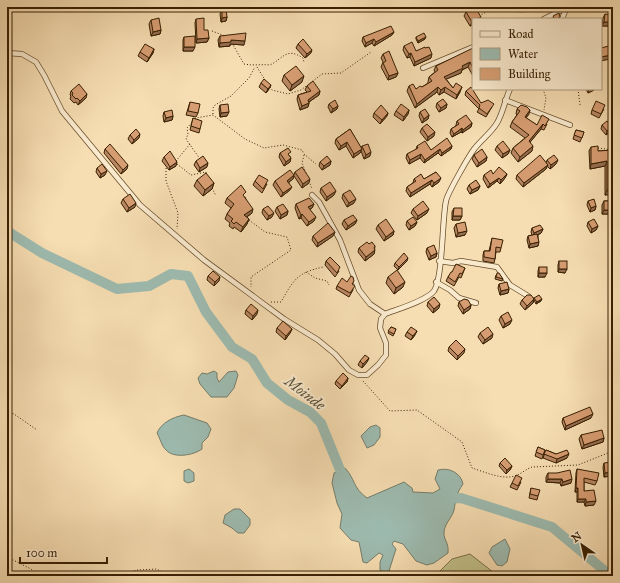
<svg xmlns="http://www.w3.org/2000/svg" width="620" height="583" viewBox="0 0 620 583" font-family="'IM FELL Great Primer',serif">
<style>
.green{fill:#c1c089;stroke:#7c7046}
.water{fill:#9dbbb0;stroke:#757d6a}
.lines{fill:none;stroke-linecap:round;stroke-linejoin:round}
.river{stroke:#9dbbb0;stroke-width:10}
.street-casing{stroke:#684f2e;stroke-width:6}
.path{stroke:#382002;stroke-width:1;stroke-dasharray:1 2;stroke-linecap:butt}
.street{stroke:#f9e9cd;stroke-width:4.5}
.wall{fill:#b98762;stroke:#382002}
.shaded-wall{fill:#966e50;stroke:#382002}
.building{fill:#d79d72;stroke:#382002}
.labels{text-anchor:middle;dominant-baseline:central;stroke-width:4;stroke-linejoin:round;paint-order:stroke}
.water-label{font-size:15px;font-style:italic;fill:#564e36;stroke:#f9e9cd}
</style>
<rect width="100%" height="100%" fill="#f6ddb2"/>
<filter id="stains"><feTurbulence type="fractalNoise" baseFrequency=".005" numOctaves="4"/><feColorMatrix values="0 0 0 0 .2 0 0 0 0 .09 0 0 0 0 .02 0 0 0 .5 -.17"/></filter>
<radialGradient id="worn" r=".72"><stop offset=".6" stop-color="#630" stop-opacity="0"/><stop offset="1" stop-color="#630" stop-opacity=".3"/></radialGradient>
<path class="green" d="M 470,554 L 498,576 L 435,576 L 452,559 Z"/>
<g class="water">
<path d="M 214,371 L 217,373 L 217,378 L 219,382 L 228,372 L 236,371 L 238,375 L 234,388 L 227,397 L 211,397 L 200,384 L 198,378 L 202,373 L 207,374 Z"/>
<path d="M 184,415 L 207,423 L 211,429 L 208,437 L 202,443 L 202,449 C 194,455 174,459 166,450 C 162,447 160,438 157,433 C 161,423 173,417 184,415 Z"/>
<path d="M 376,425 L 380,428 L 380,437 L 374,445 L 367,448 L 361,436 L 370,427 Z"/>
<path d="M 345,468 C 356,480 352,487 367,498 L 404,482 L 412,488 L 413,492 L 433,493 L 440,489 L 435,479 L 438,470 C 449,467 461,473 463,484 C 456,494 456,499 454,510 C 452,518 444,524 444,533 C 444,541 449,542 448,553 L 434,563 L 427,565 L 416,561 L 403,544 L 394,541 L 392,544 L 396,549 L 389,571 L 385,573 L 380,570 L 380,562 L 383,555 L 379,553 L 367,563 L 363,562 L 359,542 L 351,540 L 340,528 L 342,514 L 337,503 L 332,483 L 334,473 Z"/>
<path d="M 189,469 L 194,473 L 194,481 L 188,483 L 184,481 L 184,471 Z"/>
<path d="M 234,509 L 240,509 L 250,519 L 250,525 L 244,533 L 238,533 L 232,528 L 223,523 L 225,515 Z"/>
<path d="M 505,539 L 510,549 L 507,562 L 502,566 L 497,565 L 489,553 L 492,547 Z"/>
</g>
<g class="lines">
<g class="river">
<path d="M 7,231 L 42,253 L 117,289 L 149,286 L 171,274 L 188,276 L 206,312 L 232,347 L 252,359 L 267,383 L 288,400 L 310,412 L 321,423 L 345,482"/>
<path d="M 443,499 L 461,498 L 552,527 L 611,576"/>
</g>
<g class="street-casing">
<g id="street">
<path d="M 544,19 L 568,7"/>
<path d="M 562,19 L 566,9"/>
<path d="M 7,53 L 22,54 L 36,62 L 44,75 L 62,111 L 140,205 L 204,260 L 284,319 L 318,340 L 335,354 L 349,370 L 358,375 L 367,375 L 378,365 L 386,355 L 386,343 L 380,328 L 381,319 L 385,314 C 398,309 426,301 434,291 C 443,278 442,219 446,201 C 447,194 470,154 475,148 C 482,139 491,133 497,123 C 503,113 505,100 510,89"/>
<path d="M 423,68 L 473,47"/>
<path d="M 505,100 L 570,125"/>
<path d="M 312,195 L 319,202 L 340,240 L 359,290 L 370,304 L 385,314"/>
<path d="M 439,261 L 453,263 L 461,261 L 497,267 L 510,285 L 528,296"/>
<path d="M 436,282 L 450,290 L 459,298 L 476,303"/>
</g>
</g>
<g class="path">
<path d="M 230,7 L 263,11 L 282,8"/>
<path d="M 479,16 L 490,10 L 523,12 L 535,7"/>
<path d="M 212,31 L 225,36"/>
<path d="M 232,43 L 244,64 C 255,66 260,64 270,65 C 284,58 286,47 303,58 L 304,62"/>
<path d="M 257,67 L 265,80"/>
<path d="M 270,87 L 272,90 L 288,94 L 301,90 L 322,74 L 341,73 L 371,52"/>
<path d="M 543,89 L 546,98 L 544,110"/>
<path d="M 578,89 L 580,105"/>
<path d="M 213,114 L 213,108 L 215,105 L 231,96 L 249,78 L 255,67"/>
<path d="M 598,148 L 613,150"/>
<path d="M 304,155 L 302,163 L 306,173"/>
<path d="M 200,159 L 186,139 L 188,134 L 187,128 L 196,118 L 213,115 L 245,139 L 264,148 L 283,145 L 302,150 L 304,154 L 316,164"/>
<path d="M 176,161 L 190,144"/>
<path d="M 177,164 L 191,175 L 206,172 L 206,174"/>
<path d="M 166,168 L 166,181 L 178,213 L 177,229"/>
<path d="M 309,181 L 312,189"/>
<path d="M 212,188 L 216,196"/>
<path d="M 249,220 L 265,232 L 287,237 L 291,250 L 251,277 L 251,287"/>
<path d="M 306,272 L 315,278 L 327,281 L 329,285"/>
<path d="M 271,302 L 281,302 C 294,279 297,273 323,267"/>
<path d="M 363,381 L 390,411 L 417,410 L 462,442 L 472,468 C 485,472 502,480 515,476 C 521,474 526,469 532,467 L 578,465 L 613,451"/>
<path d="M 7,411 L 14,414 L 37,430"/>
<path d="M 7,557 L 31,569 L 39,576"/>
<path d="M 117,576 L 137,570 L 157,569 L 168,576"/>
</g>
<use href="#street" class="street"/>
</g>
<g class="wall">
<path d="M 222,10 L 227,17 L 226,21 L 221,22 L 220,14 Z"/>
<path d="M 466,12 L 481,17 L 480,19 L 473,19 L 473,25 L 470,26 L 464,16 Z"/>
<path d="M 605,14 L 610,22 L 608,26 L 602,26 L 603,18 Z"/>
<path d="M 196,19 L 209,38 L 207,42 L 196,43 L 195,23 Z"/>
<path d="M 151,20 L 161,30 L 160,34 L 151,36 L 149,24 Z"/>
<path d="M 394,32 L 392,35 L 374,46 L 372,43 L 365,47 L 362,41 L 363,37 Z"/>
<path d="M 220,36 L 244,45 L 230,44 L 230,46 L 219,47 L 218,40 Z"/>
<path d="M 184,37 L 193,51 L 183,51 L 183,40 Z"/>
<path d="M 416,37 L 425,39 L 418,43 L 416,39 Z"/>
<path d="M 298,44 L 311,53 L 305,58 L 296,48 Z"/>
<path d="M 404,46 L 416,51 L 425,48 L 431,58 L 414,66 L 410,57 L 407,58 L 403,50 Z"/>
<path d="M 154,49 L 153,53 L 147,62 L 138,56 L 140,52 Z"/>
<path d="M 473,49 L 473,76 L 468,67 L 462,70 L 461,73 L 446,79 L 453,88 L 460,92 L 456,99 L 444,92 L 439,95 L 437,92 L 415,108 L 407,91 L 409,86 L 416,89 L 422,87 L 428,83 L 428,82 L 429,77 L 435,72 L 434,70 L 436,66 Z"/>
<path d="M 383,54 L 398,73 L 396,77 L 388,80 L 381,67 L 383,62 L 381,58 Z"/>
<path d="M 284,75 L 302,82 L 290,91 L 282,81 Z"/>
<path d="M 261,83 L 269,89 L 266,93 L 259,87 Z"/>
<path d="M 307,86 L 320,91 L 319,95 L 309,102 L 309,103 L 308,107 L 300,110 L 297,99 L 298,95 L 307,92 L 305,90 Z"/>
<path d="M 586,89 L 594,89 L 594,90 L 588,93 Z"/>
<path d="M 71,91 L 86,98 L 78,105 L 76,102 L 74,103 L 70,99 L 71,96 L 70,95 Z"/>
<path d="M 466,91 L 481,103 L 492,107 L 486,117 L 477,112 L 479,109 L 465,95 Z"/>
<path d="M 190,102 L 198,113 L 196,117 L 186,115 Z"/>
<path d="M 437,103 L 447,104 L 446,108 L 439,112 L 436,107 Z"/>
<path d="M 329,104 L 338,106 L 337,109 L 331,113 L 328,107 Z"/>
<path d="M 220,105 L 227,116 L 220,117 L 219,109 Z"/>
<path d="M 517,109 L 529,114 L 526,118 L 537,125 L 547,124 L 544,130 L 541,129 L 530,142 L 532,151 L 518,162 L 511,153 L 513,148 L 525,138 L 510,127 L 512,122 L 517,115 L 516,114 Z"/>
<path d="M 604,109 L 599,118 L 591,114 L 592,110 Z"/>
<path d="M 409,110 L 408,114 L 403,121 L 394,115 L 396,111 Z"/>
<path d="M 164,112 L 173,116 L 172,120 L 164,122 L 163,116 Z"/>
<path d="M 420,112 L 429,115 L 428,119 L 422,123 L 419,116 Z"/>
<path d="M 374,113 L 388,113 L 387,116 L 380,124 L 373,117 Z"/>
<path d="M 193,118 L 200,129 L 199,133 L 190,130 Z"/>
<path d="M 457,121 L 472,123 L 471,127 L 462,133 L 461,132 L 452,137 L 450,133 L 451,129 L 456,126 L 456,125 Z"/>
<path d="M 602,125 L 612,127 L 611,131 L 606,135 L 601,129 Z"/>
<path d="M 422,128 L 434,136 L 427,141 L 420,132 Z"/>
<path d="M 350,129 L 361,148 L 362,146 L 370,156 L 364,159 L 361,151 L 360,153 L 353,158 L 346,146 L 339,150 L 335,143 L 336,139 Z"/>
<path d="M 576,130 L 584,132 L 580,142 L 573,139 Z"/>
<path d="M 130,135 L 139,138 L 132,144 L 128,139 Z"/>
<path d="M 417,146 L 431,150 L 452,146 L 451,149 L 441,156 L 438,153 L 424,163 L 420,158 L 409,164 L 406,158 L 407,154 L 416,150 Z"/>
<path d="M 497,146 L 510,150 L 508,154 L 502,158 L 495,150 Z"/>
<path d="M 591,147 L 598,151 L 613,150 L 613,194 L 605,195 L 605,166 L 590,169 L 589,151 Z"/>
<path d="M 105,149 L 127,169 L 121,174 L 104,153 Z"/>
<path d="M 280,153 L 290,156 L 290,162 L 284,166 L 279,157 Z"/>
<path d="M 474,155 L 487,157 L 486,161 L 477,167 L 472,159 Z"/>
<path d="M 164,157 L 176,166 L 169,170 L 162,161 Z"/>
<path d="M 547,160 L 556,164 L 550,169 L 547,166 L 546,169 L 523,187 L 516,179 L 517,175 L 546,163 Z"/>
<path d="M 196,161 L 207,167 L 199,172 L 194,165 Z"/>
<path d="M 331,161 L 330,165 L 322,170 L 319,166 L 320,162 Z"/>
<path d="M 97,168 L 105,175 L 100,178 L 96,172 Z"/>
<path d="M 295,172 L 309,183 L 302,188 L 294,176 L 293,179 L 289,182 L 290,190 L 281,197 L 273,185 L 275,181 L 294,175 Z"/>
<path d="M 436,172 L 439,182 L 432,187 L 430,184 L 410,197 L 406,191 L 407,187 L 413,183 L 414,179 L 424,179 Z"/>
<path d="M 493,174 L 507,174 L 505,178 L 500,184 L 497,181 L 488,188 L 483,179 L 484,175 Z"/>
<path d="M 197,180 L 214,183 L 212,189 L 203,196 L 194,186 Z"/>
<path d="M 255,181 L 267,184 L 262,193 L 253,185 Z"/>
<path d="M 469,185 L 480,186 L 478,190 L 470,194 L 467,189 Z"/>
<path d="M 321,188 L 334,195 L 326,201 L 320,192 Z"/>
<path d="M 343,194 L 354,203 L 347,207 L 342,198 Z"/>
<path d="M 245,197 L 252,213 L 247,217 L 249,219 L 247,224 L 241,232 L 234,227 L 233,229 L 229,226 L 230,223 L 225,219 L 227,214 L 231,208 L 225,203 L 227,198 Z"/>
<path d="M 123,199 L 135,207 L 127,212 L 121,203 Z"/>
<path d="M 588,201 L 596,206 L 595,210 L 590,212 L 587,205 Z"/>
<path d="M 604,201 L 613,201 L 613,214 L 602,214 L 602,205 Z"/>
<path d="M 296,204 L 314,204 L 312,208 L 310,209 L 314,221 L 307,226 L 301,218 L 299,219 L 295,208 Z"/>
<path d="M 277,207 L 288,211 L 287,215 L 280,219 L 275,211 Z"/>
<path d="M 454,208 L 462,216 L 460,220 L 452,220 L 452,212 Z"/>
<path d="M 263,209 L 272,217 L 267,220 L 262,213 Z"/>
<path d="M 413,209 L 427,213 L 417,220 L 411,213 Z"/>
<path d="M 344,220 L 357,220 L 355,224 L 346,230 L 342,224 Z"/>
<path d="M 407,221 L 417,222 L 415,226 L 409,230 L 406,225 Z"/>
<path d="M 588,222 L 598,226 L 596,230 L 591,233 L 587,226 Z"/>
<path d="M 456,224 L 465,235 L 456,237 L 454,228 Z"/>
<path d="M 378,225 L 394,231 L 393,235 L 384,241 L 376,229 Z"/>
<path d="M 532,228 L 543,229 L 541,233 L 538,235 L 538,246 L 529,248 L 527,240 L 528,236 L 532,235 L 531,232 Z"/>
<path d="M 335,232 L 333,236 L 317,247 L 312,240 L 313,236 Z"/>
<path d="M 492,238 L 501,248 L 500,252 L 496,252 L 495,259 L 494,263 L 483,261 L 483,255 L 484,251 L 489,251 Z"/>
<path d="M 369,244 L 375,246 L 374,254 L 365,261 L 358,252 L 359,248 Z"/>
<path d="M 427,248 L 437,253 L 436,257 L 429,260 L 426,252 Z"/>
<path d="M 326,261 L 339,271 L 335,277 L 325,265 Z"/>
<path d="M 407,261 L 398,270 L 394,266 L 395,263 Z"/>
<path d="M 559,261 L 565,273 L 558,272 L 558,265 Z"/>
<path d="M 539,267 L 545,277 L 538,277 L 538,271 Z"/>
<path d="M 465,268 L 461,278 L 459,277 L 454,286 L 446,281 L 448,277 L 452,272 Z"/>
<path d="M 496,275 L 503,279 L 502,281 L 495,279 Z"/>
<path d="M 208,276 L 219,281 L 214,286 L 207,280 Z"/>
<path d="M 388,277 L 403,287 L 394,294 L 386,283 Z"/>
<path d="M 499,284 L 509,289 L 508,293 L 500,295 L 498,288 Z"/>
<path d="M 352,285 L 353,290 L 349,297 L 336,289 L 337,286 Z"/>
<path d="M 534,298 L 541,301 L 536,304 L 534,300 L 533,303 L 525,310 L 520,304 L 522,300 Z"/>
<path d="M 428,302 L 439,308 L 433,313 L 427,306 Z"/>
<path d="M 459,302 L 471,305 L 470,309 L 463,314 L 458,306 Z"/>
<path d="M 246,310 L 257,314 L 252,320 L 245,314 Z"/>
<path d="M 501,316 L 510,324 L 503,328 L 499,320 Z"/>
<path d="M 391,327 L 396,329 L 393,336 L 388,333 Z"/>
<path d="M 277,328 L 292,329 L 290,333 L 285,340 L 276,332 Z"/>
<path d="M 407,332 L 415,335 L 411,340 L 405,336 Z"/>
<path d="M 480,333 L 492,338 L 483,344 L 478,337 Z"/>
<path d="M 449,347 L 464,353 L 457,360 L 448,351 Z"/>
<path d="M 369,358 L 367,362 L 362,368 L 358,365 L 360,361 Z"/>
<path d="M 348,378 L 347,382 L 340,389 L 335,384 L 336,381 Z"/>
<path d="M 563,418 L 591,418 L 565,430 L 562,422 Z"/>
<path d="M 581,435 L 604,438 L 603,442 L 582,449 L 579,439 Z"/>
<path d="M 538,447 L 545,450 L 542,459 L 535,456 Z"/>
<path d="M 546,450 L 556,454 L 567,458 L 556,463 L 543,458 Z"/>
<path d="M 500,463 L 512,466 L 510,470 L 506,474 L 499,466 Z"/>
<path d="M 604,463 L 613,472 L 611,476 L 604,477 L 603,467 Z"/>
<path d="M 577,469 L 597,481 L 595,485 L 584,482 L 584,491 L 594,505 L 585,506 L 584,502 L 577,502 L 577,492 L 575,492 L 576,473 Z"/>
<path d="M 548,473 L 571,483 L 561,486 L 560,483 L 546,482 L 546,477 Z"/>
<path d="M 521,482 L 517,490 L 510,487 L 512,483 Z"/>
<path d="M 531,488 L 538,496 L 537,500 L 529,498 Z"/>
</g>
<g class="shaded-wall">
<path d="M 600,7 L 607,7 L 606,8 L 598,10 Z"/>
<path d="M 227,17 L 226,21 L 221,22 L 222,18 Z"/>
<path d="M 472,22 L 473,22 L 473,25 L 470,26 Z"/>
<path d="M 604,22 L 610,22 L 608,26 L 602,26 Z"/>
<path d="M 161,30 L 160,34 L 151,36 L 153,32 Z"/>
<path d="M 394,32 L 392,35 L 374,46 L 376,42 Z"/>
<path d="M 426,37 L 425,39 L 418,43 L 418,41 Z"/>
<path d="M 209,38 L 207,42 L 196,43 L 197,39 Z"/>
<path d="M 374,39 L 372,43 L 365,47 L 366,43 Z"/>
<path d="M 231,40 L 245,41 L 244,45 L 230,44 L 230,46 L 219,47 L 220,43 Z"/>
<path d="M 184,47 L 195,47 L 193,51 L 183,51 Z"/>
<path d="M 154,49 L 153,53 L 147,62 L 149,58 Z"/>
<path d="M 312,50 L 311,53 L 305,58 L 307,54 Z"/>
<path d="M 411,53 L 410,57 L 407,58 L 409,54 Z"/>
<path d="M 432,54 L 431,58 L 414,66 L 415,62 Z"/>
<path d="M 611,55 L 610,59 L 601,61 L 601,57 Z"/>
<path d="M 470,62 L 468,67 L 462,70 L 461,73 L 442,81 L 444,77 L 462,66 Z"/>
<path d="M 398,73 L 396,77 L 388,80 L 389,76 Z"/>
<path d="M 304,76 L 302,82 L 290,91 L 292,85 Z"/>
<path d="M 271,85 L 269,89 L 266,93 L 268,89 Z"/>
<path d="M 438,87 L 437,92 L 415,108 L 417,104 Z"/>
<path d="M 445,87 L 444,92 L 439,95 L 441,90 Z"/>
<path d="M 462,87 L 460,92 L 456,99 L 457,95 Z"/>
<path d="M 589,89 L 594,89 L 594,90 L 588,93 Z"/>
<path d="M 320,91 L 319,95 L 306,104 L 308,100 Z"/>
<path d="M 87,94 L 86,98 L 78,105 L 80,101 Z"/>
<path d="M 309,103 L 308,107 L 300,110 L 302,106 Z"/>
<path d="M 447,104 L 446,108 L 439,112 L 441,108 Z"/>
<path d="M 338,106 L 337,109 L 331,113 L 333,109 Z"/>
<path d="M 409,110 L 408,114 L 403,121 L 404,117 Z"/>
<path d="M 530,110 L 529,114 L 523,121 L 525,117 Z"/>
<path d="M 229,112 L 227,116 L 220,117 L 221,113 Z"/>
<path d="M 388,113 L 387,116 L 380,124 L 382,120 Z"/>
<path d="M 429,115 L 428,119 L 422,123 L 424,119 Z"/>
<path d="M 173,116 L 172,120 L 164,122 L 166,118 Z"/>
<path d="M 472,123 L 471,127 L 462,133 L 463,130 Z"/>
<path d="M 543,124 L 541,129 L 527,146 L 529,141 Z"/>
<path d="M 612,127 L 611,131 L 606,135 L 607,131 Z"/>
<path d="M 462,128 L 461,132 L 452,137 L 454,134 Z"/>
<path d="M 435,132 L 434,136 L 427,141 L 428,137 Z"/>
<path d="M 140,134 L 139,138 L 132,144 L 134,140 Z"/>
<path d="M 347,142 L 346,146 L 339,150 L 341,146 Z"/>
<path d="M 452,146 L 451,149 L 441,156 L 442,153 Z"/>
<path d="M 533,146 L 532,151 L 518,162 L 520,157 Z"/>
<path d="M 362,149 L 360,153 L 353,158 L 354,154 Z"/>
<path d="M 440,149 L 438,153 L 424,163 L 425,160 Z"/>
<path d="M 510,150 L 508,154 L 502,158 L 503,154 Z"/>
<path d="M 371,152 L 370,156 L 364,159 L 366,155 Z"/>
<path d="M 421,154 L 420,158 L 409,164 L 410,160 Z"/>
<path d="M 487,157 L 486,161 L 477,167 L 479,163 Z"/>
<path d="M 291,158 L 290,162 L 284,166 L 286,162 Z"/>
<path d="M 558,160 L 556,164 L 550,169 L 551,165 Z"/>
<path d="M 331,161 L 330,165 L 322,170 L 324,166 Z"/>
<path d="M 607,161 L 605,166 L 590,169 L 591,164 Z"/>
<path d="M 177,162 L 176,166 L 169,170 L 170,167 Z"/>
<path d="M 208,163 L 207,167 L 199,172 L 200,168 Z"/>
<path d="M 128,165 L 127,169 L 121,174 L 123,170 Z"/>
<path d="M 548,165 L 546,169 L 523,187 L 524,183 Z"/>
<path d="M 107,171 L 105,175 L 100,178 L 101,174 Z"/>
<path d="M 507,174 L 505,178 L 500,184 L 501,180 Z"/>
<path d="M 294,175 L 293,179 L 286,184 L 287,181 Z"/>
<path d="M 441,178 L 439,182 L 432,187 L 434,183 Z"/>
<path d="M 499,178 L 497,181 L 488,188 L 490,184 Z"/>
<path d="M 310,179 L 309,183 L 302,188 L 303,184 Z"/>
<path d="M 432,180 L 430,184 L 410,197 L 411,193 Z"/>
<path d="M 214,183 L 212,189 L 203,196 L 205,190 Z"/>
<path d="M 480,186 L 478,190 L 470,194 L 472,190 Z"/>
<path d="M 292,187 L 290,190 L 281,197 L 283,193 Z"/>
<path d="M 607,190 L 613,190 L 613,194 L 605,195 Z"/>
<path d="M 336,191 L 334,195 L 326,201 L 327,197 Z"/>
<path d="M 356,199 L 354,203 L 347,207 L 349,203 Z"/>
<path d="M 136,203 L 135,207 L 127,212 L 129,208 Z"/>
<path d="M 314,204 L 312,208 L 307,211 L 308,207 Z"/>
<path d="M 596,206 L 595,210 L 590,212 L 591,208 Z"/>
<path d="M 253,209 L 252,213 L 242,220 L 244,215 Z"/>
<path d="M 429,209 L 427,213 L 417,220 L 418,216 Z"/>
<path d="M 604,210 L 613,210 L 613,214 L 602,214 Z"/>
<path d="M 288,211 L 287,215 L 280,219 L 281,215 Z"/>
<path d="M 274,213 L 272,217 L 267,220 L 269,216 Z"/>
<path d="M 302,214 L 301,218 L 299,219 L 301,215 Z"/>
<path d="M 453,216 L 462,216 L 460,220 L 452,220 Z"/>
<path d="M 316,217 L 314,221 L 307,226 L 309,222 Z"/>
<path d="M 249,219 L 247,224 L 241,232 L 243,227 Z"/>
<path d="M 357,220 L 355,224 L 346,230 L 348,226 Z"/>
<path d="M 417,222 L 415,226 L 409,230 L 411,226 Z"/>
<path d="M 598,226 L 596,230 L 591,233 L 592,229 Z"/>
<path d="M 543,229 L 541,233 L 533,237 L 534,233 Z"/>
<path d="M 394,231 L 393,235 L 384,241 L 386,237 Z"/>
<path d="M 467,231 L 465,235 L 456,237 L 458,233 Z"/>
<path d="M 335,232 L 333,236 L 317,247 L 318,243 Z"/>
<path d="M 539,242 L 538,246 L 529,248 L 530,244 Z"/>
<path d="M 375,250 L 374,254 L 365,261 L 366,257 Z"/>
<path d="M 437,253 L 436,257 L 429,260 L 431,256 Z"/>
<path d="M 408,258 L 407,261 L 398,270 L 399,267 Z"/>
<path d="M 559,269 L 567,269 L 565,273 L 558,272 Z"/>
<path d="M 539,273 L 547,273 L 545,277 L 538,277 Z"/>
<path d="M 220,277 L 219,281 L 214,286 L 215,282 Z"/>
<path d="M 405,282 L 403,287 L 394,294 L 396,288 Z"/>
<path d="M 509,289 L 508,293 L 500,295 L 501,291 Z"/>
<path d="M 534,299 L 533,303 L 525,310 L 527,306 Z"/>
<path d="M 542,299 L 541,301 L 536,304 L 537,302 Z"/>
<path d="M 440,304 L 439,308 L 433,313 L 434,309 Z"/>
<path d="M 471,305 L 470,309 L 463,314 L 464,310 Z"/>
<path d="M 258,310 L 257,314 L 252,320 L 253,316 Z"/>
<path d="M 512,320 L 510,324 L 503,328 L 505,324 Z"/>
<path d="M 292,329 L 290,333 L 285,340 L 286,336 Z"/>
<path d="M 417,331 L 415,335 L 411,340 L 413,336 Z"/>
<path d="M 493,334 L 492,338 L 483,344 L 485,340 Z"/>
<path d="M 465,349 L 464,353 L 457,360 L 458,356 Z"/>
<path d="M 369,358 L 367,362 L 362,368 L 363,364 Z"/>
<path d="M 348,378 L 347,382 L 340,389 L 342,386 Z"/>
<path d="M 593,414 L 591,418 L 565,430 L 566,426 Z"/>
<path d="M 604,438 L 603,442 L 582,449 L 584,445 Z"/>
<path d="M 569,454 L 567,458 L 556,463 L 557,459 Z"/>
<path d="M 512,466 L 510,470 L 506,474 L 507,470 Z"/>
<path d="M 613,472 L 611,476 L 604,477 L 605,473 Z"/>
<path d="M 548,479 L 562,479 L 560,483 L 546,482 Z"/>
<path d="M 572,479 L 571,483 L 561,486 L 563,482 Z"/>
<path d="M 576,488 L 578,488 L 577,492 L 575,492 Z"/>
<path d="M 578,499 L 586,499 L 584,502 L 577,502 Z"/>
<path d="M 596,501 L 594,505 L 585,506 L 586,502 Z"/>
</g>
<g class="building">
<path d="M 474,7 L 475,7 L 481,17 L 477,19 L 473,19 L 473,22 L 472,22 L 466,12 Z"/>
<path d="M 226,9 L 227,17 L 222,18 L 222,10 Z"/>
<path d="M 559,13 L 560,17 L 557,19 L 555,19 L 553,16 Z"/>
<path d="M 605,14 L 611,15 L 610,22 L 604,22 Z"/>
<path d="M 159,18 L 161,30 L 153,32 L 151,20 Z"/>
<path d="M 204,18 L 204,30 L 208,30 L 209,38 L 197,39 L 196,19 Z"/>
<path d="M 391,26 L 394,32 L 376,42 L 374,39 L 366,43 L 363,37 Z"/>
<path d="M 246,33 L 245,41 L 231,40 L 231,42 L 220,43 L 220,36 Z"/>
<path d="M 424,33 L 426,37 L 418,41 L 416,37 Z"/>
<path d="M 195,36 L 195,47 L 184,47 L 184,37 Z"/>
<path d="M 303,39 L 312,50 L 307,54 L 298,44 Z"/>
<path d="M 412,42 L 416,51 L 425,47 L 425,48 L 429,47 L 432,54 L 415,62 L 411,53 L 409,54 L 404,46 Z"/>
<path d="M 145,44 L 154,49 L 149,58 L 140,52 Z"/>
<path d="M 609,46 L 611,55 L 601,57 L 601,48 Z"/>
<path d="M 473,48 L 473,68 L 470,62 L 462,66 L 463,68 L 444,77 L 453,88 L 456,83 L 462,87 L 457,95 L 445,87 L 441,90 L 438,87 L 417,104 L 409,86 L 413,84 L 416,89 L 420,86 L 422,87 L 432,81 L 429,77 L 438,70 L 436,66 Z"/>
<path d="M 389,51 L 398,73 L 389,76 L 383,63 L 386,61 L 383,54 Z"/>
<path d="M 296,66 L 304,76 L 292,85 L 284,75 Z"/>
<path d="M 264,79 L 271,85 L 268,89 L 261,83 Z"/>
<path d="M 313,81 L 320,91 L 308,100 L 309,103 L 302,106 L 298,95 L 311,91 L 307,86 Z"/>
<path d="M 79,84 L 87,94 L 80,101 L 77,98 L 76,99 L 72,95 L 73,93 L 71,91 Z"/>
<path d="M 471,87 L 481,103 L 488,100 L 494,104 L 487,114 L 479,108 L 480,105 L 466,91 Z"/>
<path d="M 443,99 L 447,104 L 441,108 L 437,103 Z"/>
<path d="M 335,100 L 338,106 L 333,109 L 329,104 Z"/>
<path d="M 596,101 L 605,105 L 601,114 L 592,110 Z"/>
<path d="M 190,102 L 200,104 L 198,113 L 188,111 Z"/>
<path d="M 228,104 L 229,112 L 221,113 L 220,105 Z"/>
<path d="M 401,104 L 409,110 L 404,117 L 396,111 Z"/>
<path d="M 381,105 L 388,113 L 382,120 L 374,113 Z"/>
<path d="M 521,105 L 527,107 L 530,110 L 525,117 L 537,125 L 542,115 L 549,119 L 545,126 L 543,124 L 529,141 L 533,146 L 520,157 L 513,148 L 529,135 L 512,122 L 520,111 L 517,109 Z"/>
<path d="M 425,109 L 429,115 L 424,119 L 420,112 Z"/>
<path d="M 172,110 L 173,116 L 166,118 L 164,112 Z"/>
<path d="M 466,115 L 472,123 L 463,130 L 462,128 L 454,134 L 451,129 L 459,124 L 457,121 Z"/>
<path d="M 193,118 L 202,121 L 200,129 L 191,126 Z"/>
<path d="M 607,121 L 612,127 L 607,131 L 602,125 Z"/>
<path d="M 427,124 L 435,132 L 428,137 L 422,128 Z"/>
<path d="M 136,129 L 140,134 L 134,140 L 130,135 Z"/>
<path d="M 350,129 L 362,149 L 354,154 L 347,142 L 341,146 L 336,139 Z"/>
<path d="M 576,130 L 584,132 L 582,138 L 574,135 Z"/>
<path d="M 447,138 L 452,146 L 442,153 L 440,149 L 425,160 L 421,154 L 410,160 L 407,154 L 418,148 L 417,146 L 425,141 L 431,150 Z"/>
<path d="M 503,141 L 510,150 L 503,154 L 497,146 Z"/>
<path d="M 110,144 L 128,165 L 123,170 L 105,149 Z"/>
<path d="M 368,144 L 371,152 L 366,155 L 362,146 Z"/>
<path d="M 598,146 L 598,151 L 613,150 L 613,190 L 607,190 L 607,161 L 591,164 L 591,147 Z"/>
<path d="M 288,148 L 291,152 L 288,154 L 291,158 L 286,162 L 280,153 Z"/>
<path d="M 482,149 L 487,157 L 479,163 L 474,155 Z"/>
<path d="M 170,151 L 177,162 L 170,167 L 164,157 Z"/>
<path d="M 540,155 L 548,165 L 524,183 L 517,175 Z"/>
<path d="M 554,155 L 558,160 L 551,165 L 547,160 Z"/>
<path d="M 203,156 L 208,163 L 200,168 L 196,161 Z"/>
<path d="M 327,156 L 331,161 L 324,166 L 320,162 Z"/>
<path d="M 102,164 L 107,171 L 101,174 L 97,168 Z"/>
<path d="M 302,167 L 310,179 L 303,184 L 295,172 Z"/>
<path d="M 499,167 L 507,174 L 501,180 L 499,178 L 490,184 L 484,175 L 491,170 L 493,174 Z"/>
<path d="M 290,170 L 294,175 L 287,181 L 292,187 L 283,193 L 275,181 Z"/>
<path d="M 436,172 L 441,178 L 434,183 L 432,180 L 411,193 L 407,187 L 416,181 L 414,179 L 421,174 L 424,179 Z"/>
<path d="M 206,173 L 214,183 L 205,190 L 197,180 Z"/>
<path d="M 259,175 L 268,180 L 263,189 L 255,181 Z"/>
<path d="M 476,180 L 480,186 L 472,190 L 469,185 Z"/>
<path d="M 330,182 L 336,191 L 327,197 L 321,188 Z"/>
<path d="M 241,185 L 246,192 L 243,195 L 253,209 L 244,215 L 249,219 L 243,227 L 236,222 L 234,224 L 231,221 L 233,219 L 227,214 L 234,204 L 227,198 Z"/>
<path d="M 350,190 L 356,199 L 349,203 L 343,194 Z"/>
<path d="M 130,194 L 136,203 L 129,208 L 123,199 Z"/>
<path d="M 309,198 L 314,204 L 308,207 L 316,217 L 309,222 L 302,214 L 301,215 L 296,204 Z"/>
<path d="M 594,199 L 596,206 L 591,208 L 588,201 Z"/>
<path d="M 423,201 L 429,209 L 418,216 L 413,209 Z"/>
<rect x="604" y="201" width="9" height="9"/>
<path d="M 283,204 L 288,211 L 281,215 L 277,207 Z"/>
<path d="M 268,206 L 274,213 L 269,216 L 263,209 Z"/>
<path d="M 454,208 L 462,208 L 462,216 L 453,216 Z"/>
<path d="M 353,215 L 357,220 L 348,226 L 344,220 Z"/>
<path d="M 413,217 L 417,222 L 411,226 L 407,221 Z"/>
<path d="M 386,219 L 394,231 L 386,237 L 378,225 Z"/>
<path d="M 594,219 L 598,226 L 592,229 L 588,222 Z"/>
<path d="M 465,222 L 467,231 L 458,233 L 456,224 Z"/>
<path d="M 328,223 L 335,232 L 318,243 L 313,236 Z"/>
<path d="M 540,225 L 543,229 L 534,233 L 532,228 Z"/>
<path d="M 537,234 L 539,242 L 530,244 L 528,236 Z"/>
<path d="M 492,238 L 503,240 L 501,248 L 496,247 L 495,259 L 484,257 L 484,251 L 490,251 Z"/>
<path d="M 367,242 L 369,244 L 372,242 L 375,246 L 374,248 L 375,250 L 366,257 L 359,248 Z"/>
<path d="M 434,245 L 437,253 L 431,256 L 427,248 Z"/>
<path d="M 404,253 L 408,258 L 399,267 L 395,263 Z"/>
<path d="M 330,257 L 340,267 L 337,273 L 326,261 Z"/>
<rect x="559" y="261" width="8" height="8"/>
<path d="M 456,264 L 465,268 L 462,274 L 460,273 L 455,282 L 448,277 L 451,272 L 452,272 Z"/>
<rect x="539" y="267" width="8" height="6"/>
<path d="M 397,270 L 405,282 L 396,288 L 388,277 Z"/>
<path d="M 213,271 L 220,277 L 215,282 L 208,276 Z"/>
<path d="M 497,273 L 499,273 L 503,279 L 496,277 Z"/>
<path d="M 351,276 L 353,277 L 354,281 L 352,284 L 355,286 L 350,293 L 337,286 L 342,278 L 347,282 Z"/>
<path d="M 507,282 L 509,289 L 501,291 L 499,284 Z"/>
<path d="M 527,295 L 531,295 L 534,299 L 527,306 L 522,300 Z"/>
<path d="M 539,295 L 542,299 L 537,302 L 534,298 Z"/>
<path d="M 434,297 L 440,304 L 434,309 L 428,302 Z"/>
<path d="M 464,299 L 468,300 L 471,305 L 464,310 L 459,302 Z"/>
<path d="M 251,304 L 258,310 L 253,316 L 246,310 Z"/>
<path d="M 508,312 L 512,320 L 505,324 L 501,316 Z"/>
<path d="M 283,321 L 292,329 L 286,336 L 277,328 Z"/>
<path d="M 391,327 L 396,329 L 394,334 L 388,331 Z"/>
<path d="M 411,327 L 417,331 L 413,336 L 407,332 Z"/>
<path d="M 488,327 L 493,334 L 485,340 L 480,333 Z"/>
<path d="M 456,340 L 465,349 L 458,356 L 449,347 Z"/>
<path d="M 365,355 L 369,358 L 363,364 L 360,361 Z"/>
<path d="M 343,373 L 348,378 L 342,386 L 336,381 Z"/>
<path d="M 590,407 L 593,414 L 566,426 L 563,418 Z"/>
<path d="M 602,430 L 604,438 L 584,445 L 581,435 Z"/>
<path d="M 538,447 L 545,450 L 543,455 L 536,452 Z"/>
<path d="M 546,450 L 556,454 L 567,450 L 569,454 L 557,459 L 544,454 Z"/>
<path d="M 505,458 L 512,466 L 507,470 L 500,463 Z"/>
<path d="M 612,462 L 613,472 L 605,473 L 604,463 Z"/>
<path d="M 577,469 L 599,473 L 597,481 L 584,478 L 584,491 L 594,490 L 596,501 L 586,502 L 586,499 L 578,499 L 578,488 L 576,488 Z"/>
<path d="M 570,470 L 572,479 L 563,482 L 562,479 L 548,479 L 548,473 L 557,473 Z"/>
<path d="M 516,475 L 522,478 L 518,486 L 512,483 Z"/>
<path d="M 531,488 L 540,490 L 538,496 L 530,494 Z"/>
</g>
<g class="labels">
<g class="water-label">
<text transform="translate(305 393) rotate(37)">Moinde</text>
</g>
</g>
<rect width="620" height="583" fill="none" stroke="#f6ddb2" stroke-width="24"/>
<rect x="8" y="8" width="604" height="567" fill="none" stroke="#382002" stroke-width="2"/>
<rect x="12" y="12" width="596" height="559" fill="none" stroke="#382002"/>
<rect x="472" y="18" width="130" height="72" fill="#f9e9cd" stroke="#ac997c"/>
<rect x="480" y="31" width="20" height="6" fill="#f9e9cd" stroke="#ac997c"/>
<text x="508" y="38" font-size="12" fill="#382002">Road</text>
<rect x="480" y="48" width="20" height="12" fill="#9dbbb0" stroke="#ac997c"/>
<text x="508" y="58" font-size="12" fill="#382002">Water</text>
<rect x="480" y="68" width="20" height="12" fill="#d79d72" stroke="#ac997c"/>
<text x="508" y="78" font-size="12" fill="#382002">Building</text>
<g transform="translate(582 545) rotate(326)" stroke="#f9e9cd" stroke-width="3" paint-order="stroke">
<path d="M0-3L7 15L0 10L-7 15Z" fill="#382002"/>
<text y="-6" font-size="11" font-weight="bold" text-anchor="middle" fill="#382002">N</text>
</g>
<path d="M20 557v6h87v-6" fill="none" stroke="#382002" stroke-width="2"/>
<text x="26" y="557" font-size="12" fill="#382002" stroke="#f9e9cd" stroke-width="3" paint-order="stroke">100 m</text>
<rect width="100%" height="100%" filter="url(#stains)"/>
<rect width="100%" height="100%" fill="url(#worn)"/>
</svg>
